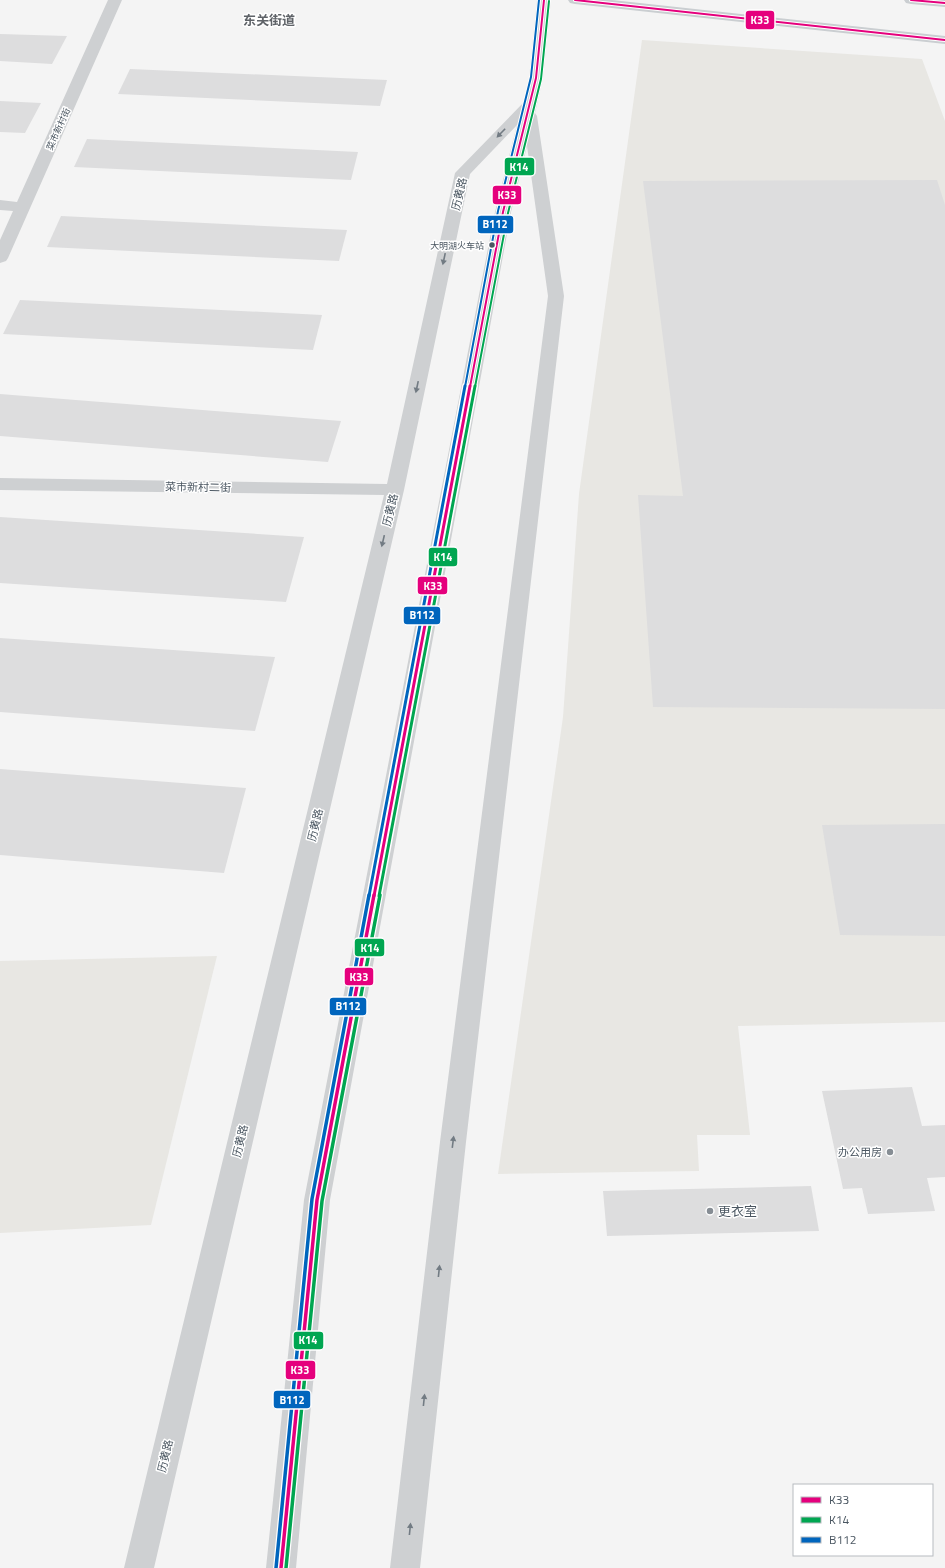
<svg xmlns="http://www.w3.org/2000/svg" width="945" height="1568" viewBox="0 0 945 1568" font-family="'Titillium Web','Noto Sans SC',sans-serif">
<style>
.commercial{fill:#e8e7e3}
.building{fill:#ddddde}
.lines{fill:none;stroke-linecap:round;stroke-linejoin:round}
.minor{fill:#ced0d2;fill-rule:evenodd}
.major{fill:#caced1;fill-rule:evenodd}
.bus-1-far2-casing{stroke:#fff;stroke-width:4}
.bus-1-far1-casing{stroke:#fff;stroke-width:6}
.bus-1-casing{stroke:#fff;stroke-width:6}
.bus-2-far2-casing{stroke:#fff;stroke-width:4}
.bus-2-far1-casing{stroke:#fff;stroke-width:6}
.bus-2-casing{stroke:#fff;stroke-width:6}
.bus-3-far2-casing{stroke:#fff;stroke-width:4}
.bus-3-far1-casing{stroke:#fff;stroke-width:6}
.bus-3-casing{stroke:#fff;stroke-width:6}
.bus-1-far2{stroke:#e5007d;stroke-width:2}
.bus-1-far1{stroke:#e5007d;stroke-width:3}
.bus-1{stroke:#e5007d;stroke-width:3.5}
.bus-2-far2{stroke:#00a651;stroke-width:2}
.bus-2-far1{stroke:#00a651;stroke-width:3}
.bus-2{stroke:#00a651;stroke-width:3.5}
.bus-3-far2{stroke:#0065bd;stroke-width:2}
.bus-3-far1{stroke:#0065bd;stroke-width:3}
.bus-3{stroke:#0065bd;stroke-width:3.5}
.oneway{fill:#727b83}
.bus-dot{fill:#4a5661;stroke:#fff;stroke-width:1.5}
.poi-dot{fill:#868d94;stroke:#fff;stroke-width:1.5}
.labels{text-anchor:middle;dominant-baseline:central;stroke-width:3;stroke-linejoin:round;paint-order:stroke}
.far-street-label{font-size:9px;fill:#4a5661;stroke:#fff}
.far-bus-label{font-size:9px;fill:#4a5661;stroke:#fff;text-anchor:end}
.street-label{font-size:11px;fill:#4a5661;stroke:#fff}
.poi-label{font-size:11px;fill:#4a5661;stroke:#fff;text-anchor:end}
.far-district-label{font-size:13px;font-weight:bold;fill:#5f6368;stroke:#fff}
.near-poi-label{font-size:13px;fill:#4a5661;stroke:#fff;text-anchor:start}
.line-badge{stroke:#fff;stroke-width:1.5}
.badge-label{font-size:11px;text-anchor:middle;font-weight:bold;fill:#fff}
</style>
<rect width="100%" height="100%" fill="#f4f4f4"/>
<g class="commercial">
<path d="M 642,40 L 922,59 L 945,121 L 945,1022 L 738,1026 L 750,1135 L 697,1135 L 699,1171 L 498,1174 L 563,717 L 579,494 Z"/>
<path d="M 217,956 L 151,1225 L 0,1233 L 0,961 Z"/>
</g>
<g class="building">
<path d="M 0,34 L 67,36 L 52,64 L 0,61 Z"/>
<path d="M 130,69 L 387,80 L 380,106 L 118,94 Z"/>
<path d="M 0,101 L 41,103 L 25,133 L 0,132 Z"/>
<path d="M 87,139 L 358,152 L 351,180 L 74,167 Z"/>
<path d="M 937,180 L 945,205 L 945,709 L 653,707 L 638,495 L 683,496 L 643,181 Z"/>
<path d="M 61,216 L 347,230 L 339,261 L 47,247 Z"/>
<path d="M 20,300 L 322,315 L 313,350 L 3,334 Z"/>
<path d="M 0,394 L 341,421 L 328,462 L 0,436 Z"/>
<path d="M 0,517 L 304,537 L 286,602 L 0,583 Z"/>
<path d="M 0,638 L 275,657 L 255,731 L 0,712 Z"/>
<path d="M 0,769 L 246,788 L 224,873 L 0,855 Z"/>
<path d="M 945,824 L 945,936 L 840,935 L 822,825 Z"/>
<path d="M 912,1087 L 922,1126 L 945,1125 L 945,1177 L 927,1178 L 935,1211 L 868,1214 L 862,1188 L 843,1189 L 822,1091 Z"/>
<path d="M 811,1186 L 819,1231 L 607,1236 L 603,1191 Z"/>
</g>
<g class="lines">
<g class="minor">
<path d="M 108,0 L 122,0 L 8,258 L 6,261 L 0,263 L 0,240 L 13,211 L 0,210 L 0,200 L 17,202 Z"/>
<path d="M 537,0 L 551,0 L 543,78 L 535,113 L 537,116 L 564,296 L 466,1142 L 420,1568 L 390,1568 L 440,1142 L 548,296 L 527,146 L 511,212 L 330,1200 L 296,1568 L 266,1568 L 304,1200 L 495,212 L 517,125 L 470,174 L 404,490 L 154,1568 L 124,1568 L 384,495 L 0,490 L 0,478 L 387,484 L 455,173 L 523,103 L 529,78 Z"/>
</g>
<g class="major">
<path d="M 568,0 L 612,0 L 945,36 L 945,44 L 575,4 L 570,3 Z"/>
<path d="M 904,0 L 945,0 L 945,7 L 911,4 L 906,3 Z"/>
</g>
<g class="bus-1-far2-casing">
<g id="bus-1-far2">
<path d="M 575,0 L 945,40"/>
<path d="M 911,0 L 945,3"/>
<path d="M 470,387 L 503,212 L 536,78 L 544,0"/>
</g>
</g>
<g class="bus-1-far1-casing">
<path id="bus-1-far1" d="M 374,896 L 470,386"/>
</g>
<g class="bus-1-casing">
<path id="bus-1" d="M 281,1568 L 317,1200 L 374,895"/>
</g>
<g class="bus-2-far2-casing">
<path id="bus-2-far2" d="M 475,387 L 508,213 L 541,79 L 549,1"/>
</g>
<g class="bus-2-far1-casing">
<path id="bus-2-far1" d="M 379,896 L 475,386"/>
</g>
<g class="bus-2-casing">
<path id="bus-2" d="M 286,1568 L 322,1201 L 380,895"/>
</g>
<g class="bus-3-far2-casing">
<path id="bus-3-far2" d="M 465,387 L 498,211 L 531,77 L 539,0"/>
</g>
<g class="bus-3-far1-casing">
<path id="bus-3-far1" d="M 369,896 L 465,386"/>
</g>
<g class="bus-3-casing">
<path id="bus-3" d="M 276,1568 L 312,1199 L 369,895"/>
</g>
<use href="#bus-1-far2" class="bus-1-far2"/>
<use href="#bus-1-far1" class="bus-1-far1"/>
<use href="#bus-1" class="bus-1"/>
<use href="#bus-2-far2" class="bus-2-far2"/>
<use href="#bus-2-far1" class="bus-2-far1"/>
<use href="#bus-2" class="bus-2"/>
<use href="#bus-3-far2" class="bus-3-far2"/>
<use href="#bus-3-far1" class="bus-3-far1"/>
<use href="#bus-3" class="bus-3"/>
</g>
<defs><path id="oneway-solid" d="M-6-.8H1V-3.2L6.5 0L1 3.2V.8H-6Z"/></defs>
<g class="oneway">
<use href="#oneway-solid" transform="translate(501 133) rotate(134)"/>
<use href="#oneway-solid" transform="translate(444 259) rotate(102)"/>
<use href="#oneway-solid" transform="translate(417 387) rotate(102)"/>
<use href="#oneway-solid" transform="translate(383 541) rotate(103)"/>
<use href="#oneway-solid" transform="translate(453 1142) rotate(-83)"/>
<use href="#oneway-solid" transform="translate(439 1271) rotate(-84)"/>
<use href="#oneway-solid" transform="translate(424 1400) rotate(-84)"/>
<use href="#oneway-solid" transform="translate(410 1529) rotate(-84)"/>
</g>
<circle class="bus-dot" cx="492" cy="245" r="3.5"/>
<g class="poi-dot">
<circle cx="890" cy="1152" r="4"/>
<circle cx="710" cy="1211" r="4"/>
</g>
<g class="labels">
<g class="far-street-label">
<text transform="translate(58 129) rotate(-66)">菜市新村街</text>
</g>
<g class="far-bus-label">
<text x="484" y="245">大明湖火车站</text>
</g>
<g class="street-label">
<text transform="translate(459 194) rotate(-77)">历黄路</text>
<text transform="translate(198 487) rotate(1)">菜市新村二街</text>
<text transform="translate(390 510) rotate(-77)">历黄路</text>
<text transform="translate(315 825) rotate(-77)">历黄路</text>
<text transform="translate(240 1141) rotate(-77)">历黄路</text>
<text transform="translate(165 1456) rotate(-77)">历黄路</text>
</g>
<g class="poi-label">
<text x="882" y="1152">办公用房</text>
</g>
<g class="far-district-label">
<text x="269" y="20">东关街道</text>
</g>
<g class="near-poi-label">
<text x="718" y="1211">更衣室</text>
</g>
</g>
<g class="line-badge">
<rect x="745" y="10" width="30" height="20" rx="4" fill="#e5007d"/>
<rect x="504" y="157" width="31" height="19" rx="4" fill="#00a651"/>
<rect x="492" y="185" width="30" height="20" rx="4" fill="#e5007d"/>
<rect x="477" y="215" width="37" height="19" rx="4" fill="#0065bd"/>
<rect x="428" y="547" width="30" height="20" rx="4" fill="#00a651"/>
<rect x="417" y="576" width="31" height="19" rx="4" fill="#e5007d"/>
<rect x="403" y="606" width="38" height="19" rx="4" fill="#0065bd"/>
<rect x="354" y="938" width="31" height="19" rx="4" fill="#00a651"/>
<rect x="344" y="967" width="30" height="19" rx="4" fill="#e5007d"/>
<rect x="329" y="997" width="38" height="19" rx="4" fill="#0065bd"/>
<rect x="293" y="1331" width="31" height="19" rx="4" fill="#00a651"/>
<rect x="285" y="1360" width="31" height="20" rx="4" fill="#e5007d"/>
<rect x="273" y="1390" width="38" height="19" rx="4" fill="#0065bd"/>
</g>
<g class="badge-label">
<text x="760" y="24">K33</text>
<text x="519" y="171">K14</text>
<text x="507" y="199">K33</text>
<text x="495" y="228">B112</text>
<text x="443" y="561">K14</text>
<text x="433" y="590">K33</text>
<text x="422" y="619">B112</text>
<text x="370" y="952">K14</text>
<text x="359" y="981">K33</text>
<text x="348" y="1010">B112</text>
<text x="308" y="1344">K14</text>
<text x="300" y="1374">K33</text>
<text x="292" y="1404">B112</text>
</g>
<rect x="793" y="1484" width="140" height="72" fill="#ffffff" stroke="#b7bbc0"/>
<rect x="801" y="1497" width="20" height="6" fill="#e5007d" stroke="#b7bbc0"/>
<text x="829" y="1504" font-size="12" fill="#4a5661">K33</text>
<rect x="801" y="1517" width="20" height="6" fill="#00a651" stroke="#b7bbc0"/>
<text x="829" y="1524" font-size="12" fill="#4a5661">K14</text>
<rect x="801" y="1537" width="20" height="6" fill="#0065bd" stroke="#b7bbc0"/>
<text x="829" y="1544" font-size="12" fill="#4a5661">B112</text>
</svg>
